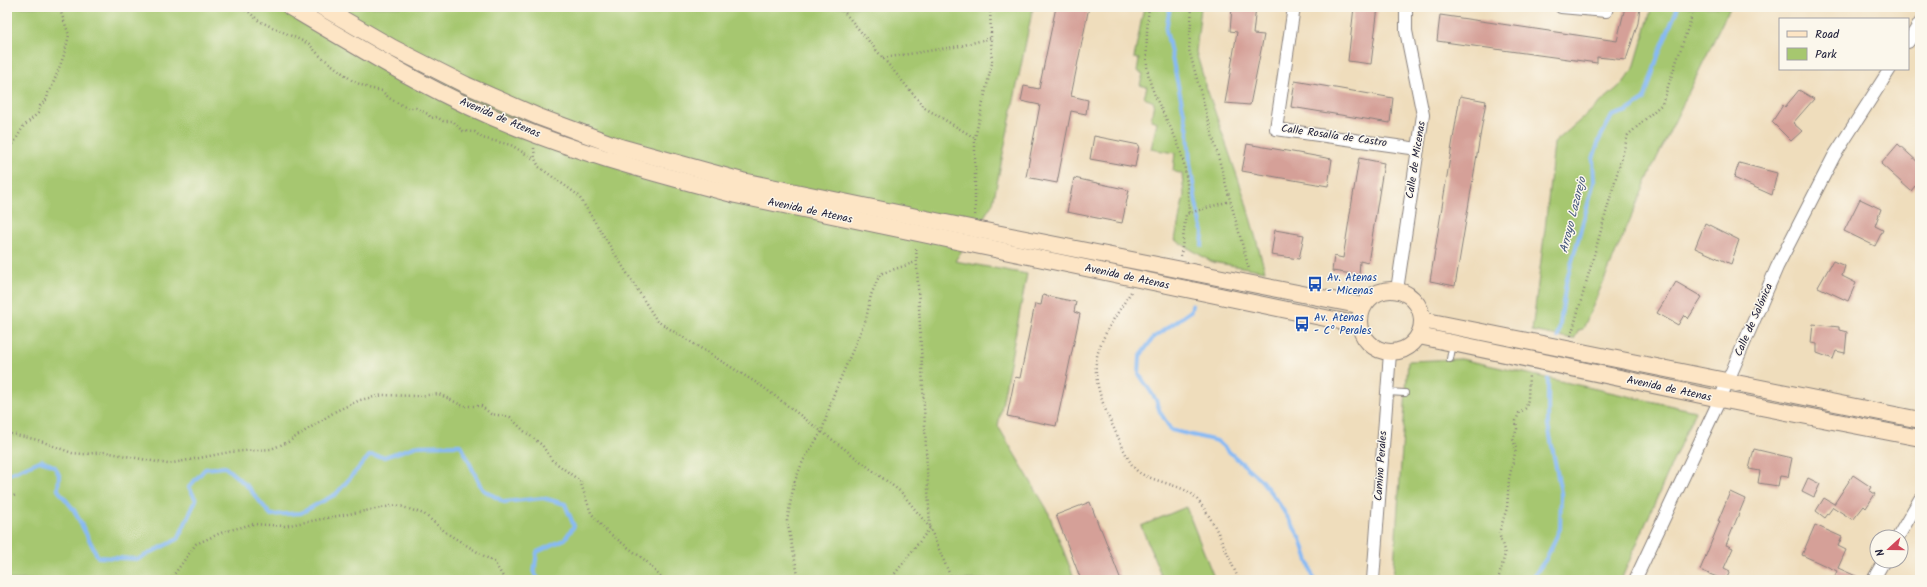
<svg xmlns="http://www.w3.org/2000/svg" width="1927" height="587" viewBox="0 0 1927 587" font-family="Kalam,sans-serif">
<style>
.green{fill:#a6c76f;stroke:#647455}
.lines{fill:none;stroke-linecap:round;stroke-linejoin:round}
.stream{stroke:#87baf4;stroke-width:4}
.building{fill:#d5a098}
.lane-casing{stroke:#88807c;stroke-width:8}
.street-casing{stroke:#88807c;stroke-width:14}
.secondary-casing{stroke:#88807c;stroke-width:18}
.path{stroke:#88807c;stroke-width:2.5;stroke-dasharray:1 3;stroke-linecap:butt}
.lane{stroke:#fff;stroke-width:6}
.street{stroke:#fff;stroke-width:12}
.secondary{stroke:#fde5c5;stroke-width:16}
.labels{text-anchor:middle;dominant-baseline:central;stroke-width:3;stroke-linejoin:round;paint-order:stroke}
.street-label{font-size:11px;fill:#22223b;stroke:#fbf7ec}
.transit-label{font-size:11px;fill:#164399;stroke:#fbf7ec;text-anchor:start}
.water-label{font-size:12px;font-style:italic;fill:#45577c;stroke:#fbf7ec}
</style>
<rect width="100%" height="100%" fill="#fbf7ec"/>
<filter id="ink" filterUnits="userSpaceOnUse"><feTurbulence type="fractalNoise" baseFrequency=".025" numOctaves="2"/><feDisplacementMap in="SourceGraphic" scale="8" xChannelSelector="R" yChannelSelector="G"/><feConvolveMatrix kernelMatrix="1 2 1 2 8 2 1 2 1" color-interpolation-filters="sRGB"/></filter>
<filter id="wash" filterUnits="userSpaceOnUse"><feTurbulence type="fractalNoise" baseFrequency=".012" numOctaves="4" result="noise"/><feDisplacementMap in="SourceGraphic" scale="16" xChannelSelector="R" yChannelSelector="G"/><feGaussianBlur stdDeviation="0.9" result="paint"/><feColorMatrix in="noise" values="0 0 0 0 0 0 0 0 0 0 0 0 0 0 0 0 0 1.4 0 .05"/><feComposite in="paint" operator="in"/></filter>
<g filter="url(#wash)">
<rect width="100%" height="100%" fill="#efddbc"/>
<g class="green">
<path d="M 7,7 L 1033,7 L 993,203 L 955,261 L 1027,274 L 998,426 L 1047,509 L 1075,580 L 7,580 Z"/>
<path d="M 1144,7 L 1201,7 L 1196,52 L 1206,86 L 1244,196 L 1265,271 L 1212,262 L 1175,240 L 1184,195 L 1182,174 L 1173,171 L 1175,153 L 1151,149 L 1157,122 L 1151,120 L 1154,102 L 1144,98 L 1147,87 L 1140,85 L 1143,74 L 1137,71 L 1139,59 L 1134,58 Z"/>
<path d="M 1652,7 L 1730,7 L 1654,164 L 1583,329 L 1579,330 L 1574,339 L 1532,331 L 1545,229 L 1554,143 L 1623,83 L 1634,68 Z"/>
<path d="M 1461,359 L 1695,411 L 1621,580 L 1393,580 L 1408,361 Z"/>
<path d="M 1186,507 L 1215,580 L 1163,580 L 1141,526 Z"/>
</g>
<g class="lines">
<g class="stream">
<path d="M 1170,7 L 1166,30 L 1188,131 L 1190,163 L 1196,203 L 1203,232 L 1202,246"/>
<path d="M 1192,305 L 1191,311 L 1153,338 L 1140,356 L 1139,374 L 1156,400 L 1160,412 L 1171,430 L 1217,441 L 1261,480 L 1278,502 L 1301,539 L 1314,580"/>
<path d="M 1558,337 L 1566,283 L 1594,182 L 1593,159 L 1599,140 L 1612,116 L 1627,111 L 1644,100 L 1659,53 L 1678,7"/>
<path d="M 7,475 L 42,460 L 55,467 L 59,475 L 58,490 L 74,510 L 98,557 L 138,559 L 178,539 L 196,500 L 189,487 L 205,469 L 225,467 L 247,486 L 271,515 L 301,513 L 336,494 L 370,455 L 384,457 L 417,446 L 461,445 L 482,489 L 504,502 L 543,498 L 565,504 L 574,526 L 565,539 L 537,552 L 534,573 L 539,580"/>
<path d="M 1531,580 L 1546,559 L 1560,529 L 1561,493 L 1548,425 L 1548,379"/>
</g>
</g>
<g id="blocks">
<g class="building">
<path d="M 1056,7 L 1089,7 L 1071,96 L 1088,100 L 1086,114 L 1071,111 L 1057,183 L 1026,177 L 1040,105 L 1021,101 L 1024,86 L 1039,89 Z"/>
<path d="M 1232,7 L 1256,7 L 1253,34 L 1264,35 L 1250,105 L 1225,103 L 1237,32 L 1230,31 Z"/>
<path d="M 1354,7 L 1378,7 L 1371,64 L 1348,61 Z"/>
<path d="M 1625,7 L 1640,7 L 1638,23 L 1626,60 L 1597,57 L 1597,63 L 1437,41 L 1440,15 L 1617,41 Z"/>
<path d="M 1295,81 L 1393,98 L 1390,123 L 1291,107 Z"/>
<path d="M 1799,90 L 1814,99 L 1793,123 L 1802,131 L 1791,141 L 1772,122 L 1783,105 L 1785,107 Z"/>
<path d="M 1460,96 L 1486,101 L 1455,286 L 1430,281 Z"/>
<path d="M 1094,136 L 1139,145 L 1135,167 L 1090,159 Z"/>
<path d="M 1247,144 L 1332,159 L 1328,186 L 1242,171 Z"/>
<path d="M 1898,144 L 1920,164 L 1920,180 L 1911,191 L 1881,164 Z"/>
<path d="M 1359,158 L 1384,163 L 1368,263 L 1360,261 L 1359,275 L 1332,271 L 1334,256 L 1343,258 Z"/>
<path d="M 1739,163 L 1777,173 L 1772,195 L 1734,178 Z"/>
<path d="M 1074,178 L 1129,190 L 1122,223 L 1067,212 Z"/>
<path d="M 1860,199 L 1881,209 L 1875,226 L 1883,230 L 1875,246 L 1844,231 Z"/>
<path d="M 1705,223 L 1739,240 L 1731,264 L 1695,248 Z"/>
<path d="M 1275,230 L 1304,235 L 1299,259 L 1271,255 Z"/>
<path d="M 1833,261 L 1845,266 L 1842,276 L 1856,283 L 1848,301 L 1818,287 Z"/>
<path d="M 1676,282 L 1702,297 L 1688,319 L 1684,315 L 1678,325 L 1657,313 Z"/>
<path d="M 1043,295 L 1076,302 L 1074,312 L 1080,314 L 1056,426 L 1007,416 L 1015,377 L 1020,378 L 1035,304 L 1041,305 Z"/>
<path d="M 1813,324 L 1839,327 L 1839,330 L 1847,332 L 1845,353 L 1836,351 L 1833,359 L 1817,353 L 1817,344 L 1811,343 Z"/>
<path d="M 1754,449 L 1792,458 L 1788,477 L 1780,476 L 1778,486 L 1758,483 L 1760,471 L 1749,469 Z"/>
<path d="M 1853,475 L 1871,487 L 1869,490 L 1875,494 L 1866,508 L 1864,506 L 1853,520 L 1833,507 L 1825,518 L 1816,511 L 1824,498 L 1834,504 Z"/>
<path d="M 1808,478 L 1820,484 L 1814,497 L 1802,491 Z"/>
<path d="M 1730,492 L 1745,499 L 1726,545 L 1733,548 L 1724,568 L 1730,571 L 1726,580 L 1724,580 L 1700,570 L 1720,521 L 1718,521 Z"/>
<path d="M 1090,502 L 1100,529 L 1101,529 L 1121,580 L 1081,580 L 1056,515 Z"/>
<path d="M 1815,525 L 1842,537 L 1838,546 L 1846,550 L 1838,568 L 1865,580 L 1833,580 L 1837,571 L 1802,555 Z"/>
</g>
</g>
</g>
<g filter="url(#ink)">
<use href="#blocks" fill-opacity="0" stroke="#88807c" stroke-width="1"/>
<g class="lines">
<g class="lane-casing">
<g id="lane">
<path d="M 1450,359 L 1453,343"/>
<path d="M 1387,392 L 1405,393"/>
</g>
</g>
<g class="street-casing">
<g id="street">
<path d="M 1294,7 L 1276,129 L 1418,149"/>
<path d="M 1561,7 L 1606,11 L 1607,7"/>
<path d="M 1908,42 L 1920,23"/>
<path d="M 1397,290 L 1423,115 L 1406,31 L 1406,7"/>
<path d="M 1898,537 L 1920,499"/>
<path d="M 1373,580 L 1390,353"/>
<path d="M 1635,580 L 1720,399 L 1777,267 L 1834,156 L 1890,69"/>
<path d="M 1873,580 L 1884,561"/>
</g>
</g>
<g class="secondary-casing">
<g id="secondary">
<path d="M 290,7 C 369,54 448,102 534,134 C 600,159 668,177 736,195 L 1359,325"/>
<path d="M 322,7 L 393,48 L 466,85 L 539,117 L 620,147 L 742,181 L 975,229 L 1363,306"/>
<circle cx="1391" cy="321" r="31"/>
<path d="M 1422,320 L 1920,420"/>
<path d="M 1419,336 L 1720,399 L 1920,438"/>
</g>
</g>
<g class="path">
<path d="M 238,7 L 249,12 L 259,21 L 309,44 L 319,55 L 353,81 L 368,88 L 382,91 L 389,98 L 407,108 L 416,108 L 428,114 L 431,118 L 437,117 L 443,121 L 453,121 L 462,131 L 475,132 L 482,138 L 511,145 L 534,159"/>
<path d="M 840,7 L 925,108 L 975,138"/>
<path d="M 1149,7 C 1147,25 1146,46 1147,65 C 1149,95 1171,122 1180,150 C 1187,170 1188,192 1189,213"/>
<path d="M 1192,7 L 1189,50 L 1249,269"/>
<path d="M 883,58 L 960,46 L 991,38"/>
<path d="M 534,148 L 535,159 L 539,167 L 578,195 L 657,321 L 763,387 L 901,492 L 930,528 L 952,580"/>
<path d="M 7,155 L 23,127 L 38,113 L 40,106 L 47,99 L 48,93 L 51,89 L 64,55 L 69,35 L 59,7"/>
<path d="M 975,215 L 975,138 L 992,63 L 990,7"/>
<path d="M 1181,256 L 1186,214 L 1230,201"/>
<path d="M 1131,292 C 1118,313 1099,338 1096,362 C 1094,388 1107,414 1118,437 C 1123,447 1130,467 1140,473 C 1153,481 1183,486 1193,495 C 1215,518 1226,552 1239,580"/>
<path d="M 1571,336 L 1628,135 L 1662,104 L 1695,7"/>
<path d="M 7,433 L 38,440 L 72,453 L 84,454 L 105,452 L 168,464 L 230,452 L 271,449 L 288,442 L 336,411 L 360,400 L 383,395 L 417,396 L 439,394 L 463,406 L 481,406 L 491,414 L 510,417 L 524,431 L 542,445 L 552,460 L 580,481 L 591,513 L 605,530 L 646,561 L 663,580"/>
<path d="M 7,500 L 17,494"/>
<path d="M 170,580 L 196,544 L 223,532 L 253,524 L 284,526 L 397,505 L 424,514 L 448,534 L 494,562 L 505,580"/>
<path d="M 799,580 L 787,521 L 794,483 L 803,461 L 822,431 L 833,396 L 866,319 L 871,295 L 880,274 L 916,262"/>
<path d="M 890,580 L 930,528 L 916,246"/>
<path d="M 1498,580 L 1505,554 L 1499,533 L 1507,508 L 1509,479 L 1516,449 L 1513,439 L 1517,429 L 1516,421 L 1519,413 L 1526,408 L 1528,399 L 1529,374"/>
</g>
<use href="#lane" class="lane"/>
<use href="#street" class="street"/>
<use href="#secondary" class="secondary"/>
</g>
</g>
<defs>
<g id="bus-bare" transform="scale(1.2)"><path d="M-5-6H5V4H4V6H2V4H-2V6H-4V4H-5ZM-3.5-4V0h7V-4ZM-3.5 1.2v1.5H-2V1.2ZM2 1.2v1.5H3.5V1.2Z" fill="#1a4fb4" stroke="#fbf7ec" stroke-width="2.5" paint-order="stroke"/></g>
</defs>
<g fill-rule="evenodd">
<use href="#bus-bare" x="1315" y="284"/>
<use href="#bus-bare" x="1302" y="324"/>
</g>
<g class="labels">
<g class="street-label">
<text transform="translate(500 118) rotate(23)">Avenida de Atenas</text>
<text transform="translate(1334 136) rotate(8)">Calle Rosalía de Castro</text>
<text transform="translate(1416 160) rotate(-81)">Calle de Micenas</text>
<text transform="translate(810 211) rotate(12)">Avenida de Atenas</text>
<text transform="translate(1127 277) rotate(12)">Avenida de Atenas</text>
<text transform="translate(1754 320) rotate(-66)">Calle de Salónica</text>
<text transform="translate(1669 389) rotate(12)">Avenida de Atenas</text>
<text transform="translate(1381 466) rotate(-86)">Camino Perales</text>
</g>
<g class="transit-label">
<text x="1327" y="278">Av. Atenas<tspan x="1327" dy="13">- Micenas</tspan></text>
<text x="1314" y="318">Av. Atenas<tspan x="1314" dy="13">- Cº Perales</tspan></text>
</g>
<g class="water-label">
<text transform="translate(1573 215) rotate(-76)">Arroyo Lazarejo</text>
</g>
</g>
<rect width="1927" height="587" fill="none" stroke="#fbf7ec" stroke-width="24"/>
<rect x="1779" y="18" width="130" height="52" fill="#fbf7ec" stroke="#a4a2a5"/>
<rect x="1787" y="31" width="20" height="6" fill="#fde5c5" stroke="#a4a2a5"/>
<text x="1815" y="38" font-size="12" fill="#22223b">Road</text>
<rect x="1787" y="48" width="20" height="12" fill="#a6c76f" stroke="#a4a2a5"/>
<text x="1815" y="58" font-size="12" fill="#22223b">Park</text>
<g transform="translate(1889 549) rotate(249)"><circle r="19" fill="#fbf7ec" stroke="#a4a2a5"/>
<path d="M0-3L7 15L0 10L-7 15Z" fill="#d1495b"/>
<text y="-6" font-size="11" font-weight="bold" text-anchor="middle" fill="#22223b">N</text>
</g>
</svg>
